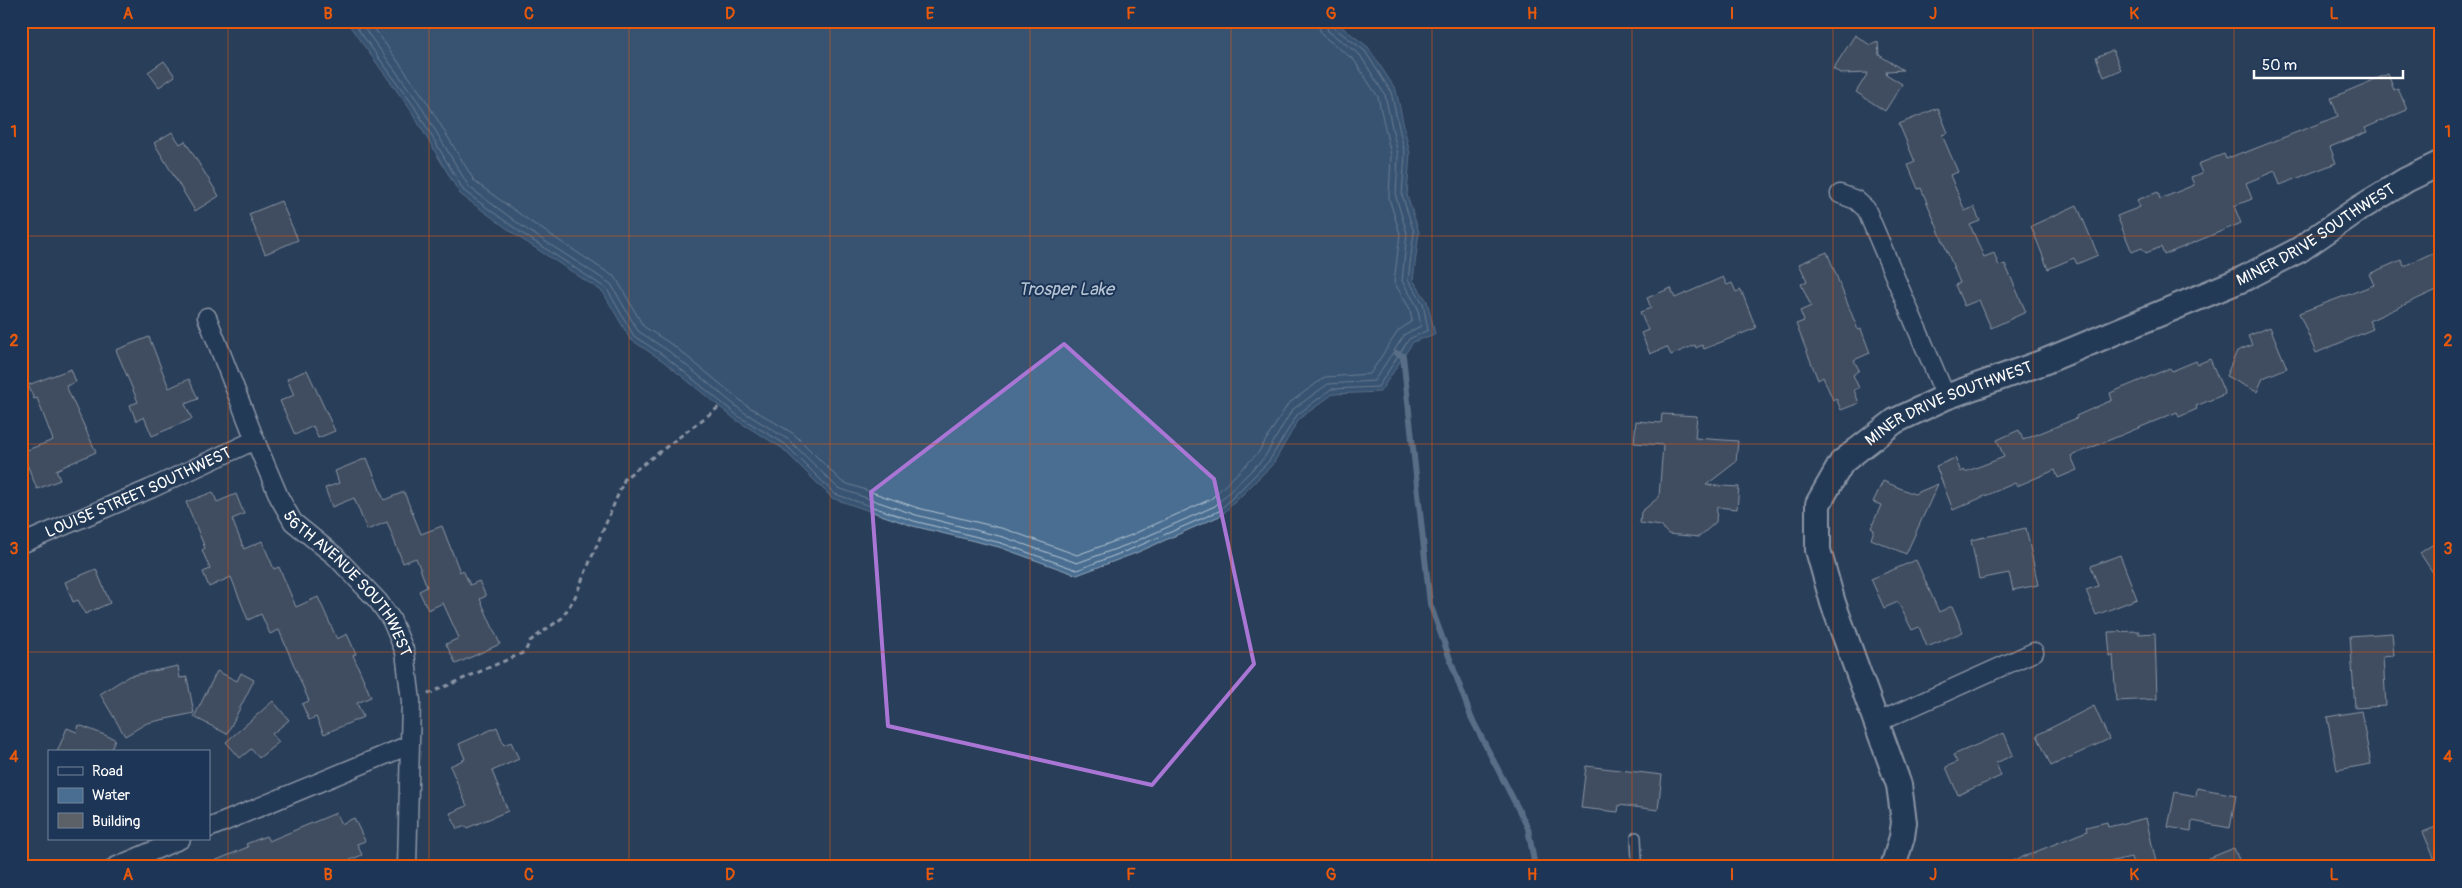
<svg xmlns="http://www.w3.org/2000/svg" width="2462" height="888" viewBox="0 0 2462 888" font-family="Pangolin,sans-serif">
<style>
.water{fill:#496e91;stroke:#92a8bd}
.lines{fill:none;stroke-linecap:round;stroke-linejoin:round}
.shore{stroke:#b6c5d3;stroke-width:1}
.stream{stroke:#92a8bd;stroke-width:6}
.building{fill:#5b6167;stroke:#fff}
.lane-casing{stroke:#fff;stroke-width:12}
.street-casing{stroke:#fff;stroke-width:21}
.secondary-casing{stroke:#fff;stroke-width:28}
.path{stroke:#fff;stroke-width:3;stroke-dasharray:5 4;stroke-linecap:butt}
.lane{stroke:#1d3557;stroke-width:9}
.street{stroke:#1d3557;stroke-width:18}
.secondary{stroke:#1d3557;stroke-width:24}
.marked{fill:none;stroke:#a976d5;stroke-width:4;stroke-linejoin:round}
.grid{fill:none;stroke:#e8590c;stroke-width:1;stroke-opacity:0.55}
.labels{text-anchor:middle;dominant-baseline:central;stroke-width:4;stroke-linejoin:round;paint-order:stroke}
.street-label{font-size:16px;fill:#fff;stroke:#1d3557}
.water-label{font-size:18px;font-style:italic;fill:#b6c5d3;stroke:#1d3557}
.neatline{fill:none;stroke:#e8590c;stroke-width:2}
.grid-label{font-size:16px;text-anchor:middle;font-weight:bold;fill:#e8590c}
</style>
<rect width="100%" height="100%" fill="#293e5a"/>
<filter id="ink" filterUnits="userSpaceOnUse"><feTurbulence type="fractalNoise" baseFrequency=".02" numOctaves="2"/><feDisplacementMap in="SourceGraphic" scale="10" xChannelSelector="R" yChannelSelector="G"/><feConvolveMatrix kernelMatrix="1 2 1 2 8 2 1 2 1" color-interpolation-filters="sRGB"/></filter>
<g filter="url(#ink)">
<path class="water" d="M 346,21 L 1334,21 L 1368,47 L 1396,90 L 1410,154 L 1407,195 L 1419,232 L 1413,280 L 1427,301 L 1435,334 L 1413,342 L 1380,392 L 1333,394 L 1299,419 L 1273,464 L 1222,515 L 1136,553 L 1077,575 L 999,547 L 913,526 L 832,498 L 782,448 L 736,420 L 663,361 L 630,339 L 603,292 L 520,238 L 460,194 L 410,109 Z"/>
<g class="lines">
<g class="shore">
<path d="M 352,21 L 414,106 L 464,191 L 523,234 L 607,289 L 634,336 L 666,357 L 738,416 L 785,444 L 835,494 L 914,521 L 1001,543 L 1077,570 L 1134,548 L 1219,511 L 1269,461 L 1297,415 L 1331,389 L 1378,387 L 1409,339 L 1428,330 L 1423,303 L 1408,280 L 1414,232 L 1402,195 L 1405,154 L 1391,92 L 1365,51 L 1333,27 L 1331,21"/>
<path d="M 359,21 L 419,103 L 469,187 L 526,229 L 611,284 L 638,331 L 670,352 L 742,411 L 789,440 L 838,488 L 916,515 L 1003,537 L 1077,563 L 1132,543 L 1215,506 L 1264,458 L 1292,410 L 1328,384 L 1374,381 L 1405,334 L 1421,326 L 1417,306 L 1402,281 L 1407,233 L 1396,197 L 1398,155 L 1385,95 L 1360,55 L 1328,31 L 1325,21"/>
<path d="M 369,21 L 425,99 L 475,182 L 531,222 L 616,278 L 643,326 L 674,346 L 746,405 L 794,434 L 842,482 L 918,508 L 1005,529 L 1077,555 L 1129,536 L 1211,499 L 1258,453 L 1288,404 L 1325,377 L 1370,374 L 1398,331 L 1412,321 L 1410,309 L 1394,282 L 1400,234 L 1389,198 L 1391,155 L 1378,97 L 1354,60 L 1322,35 L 1317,21"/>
</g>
<path class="stream" d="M 1396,353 L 1403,356 L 1430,604 L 1471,717 L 1528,828 L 1535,867"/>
</g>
<g class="building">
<path d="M 1855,35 L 1870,45 L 1878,42 L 1879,55 L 1903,70 L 1887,71 L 1886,74 L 1902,84 L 1885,111 L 1856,92 L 1868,73 L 1842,74 L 1833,69 Z"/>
<path d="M 2113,50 L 2121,70 L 2104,77 L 2096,57 Z"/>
<path d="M 164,61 L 175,76 L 159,87 L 148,72 Z"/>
<path d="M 2388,74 L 2394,90 L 2398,88 L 2407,110 L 2365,128 L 2367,132 L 2330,147 L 2336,163 L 2280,185 L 2275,171 L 2246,183 L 2252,199 L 2234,206 L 2241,223 L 2164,255 L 2161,247 L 2146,253 L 2142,248 L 2132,252 L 2117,216 L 2140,207 L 2137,200 L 2158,192 L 2160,199 L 2194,185 L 2191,177 L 2202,173 L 2198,164 L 2224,154 L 2226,159 L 2243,152 L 2244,153 L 2338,116 L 2331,98 Z"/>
<path d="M 1938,108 L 1948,133 L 1942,135 L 1958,172 L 1950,175 L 1965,211 L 1974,207 L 1980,221 L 1970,225 L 1984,257 L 1994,253 L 1999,266 L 2005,264 L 2026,312 L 1991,328 L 1979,300 L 1964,306 L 1955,285 L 1960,283 L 1921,188 L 1918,189 L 1908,165 L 1915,162 L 1899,124 Z"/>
<path d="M 172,132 L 180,144 L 185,141 L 219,196 L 195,211 L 154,143 Z"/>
<path d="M 281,201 L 298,240 L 265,254 L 249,214 Z"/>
<path d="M 2077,205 L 2098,255 L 2077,264 L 2074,258 L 2048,269 L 2031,226 Z"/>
<path d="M 2441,249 L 2441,288 L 2369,321 L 2373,329 L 2316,353 L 2299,313 L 2374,285 L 2369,274 L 2401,260 L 2404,266 Z"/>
<path d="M 1827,252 L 1858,330 L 1861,329 L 1870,353 L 1854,360 L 1859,370 L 1853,375 L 1859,388 L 1854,390 L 1859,403 L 1841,410 L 1836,398 L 1833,400 L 1823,377 L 1818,380 L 1796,324 L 1804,321 L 1800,311 L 1811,306 L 1801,284 L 1807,281 L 1799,264 Z"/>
<path d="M 1723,277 L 1727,285 L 1732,283 L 1736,292 L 1741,290 L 1756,328 L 1704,349 L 1702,345 L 1696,348 L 1695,345 L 1671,355 L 1667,347 L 1650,354 L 1641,333 L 1648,330 L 1640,312 L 1651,308 L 1647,298 L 1671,288 L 1675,298 Z"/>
<path d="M 2270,327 L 2287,368 L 2263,378 L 2257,392 L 2226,376 L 2237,351 L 2252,345 L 2248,336 Z"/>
<path d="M 149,337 L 169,388 L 189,379 L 198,399 L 185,404 L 192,419 L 152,436 L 144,417 L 136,421 L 130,405 L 138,402 L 116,350 Z"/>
<path d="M 2210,359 L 2225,394 L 2196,406 L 2197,409 L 2179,417 L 2177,412 L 2071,456 L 2077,470 L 2058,478 L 2055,470 L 2017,486 L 2015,483 L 1953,510 L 1936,466 L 1955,458 L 1961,472 L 1964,470 L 1965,472 L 2004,457 L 1997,440 L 2019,430 L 2023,440 L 2077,418 L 2076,416 L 2112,400 L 2110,393 L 2170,368 L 2172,371 L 2196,361 L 2198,364 Z"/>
<path d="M 71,369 L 76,382 L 66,386 L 96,452 L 56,470 L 60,480 L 37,489 L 22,452 L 53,440 L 37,398 L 34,399 L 28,385 Z"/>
<path d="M 307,370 L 335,431 L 318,438 L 313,426 L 295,435 L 280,401 L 294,395 L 287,379 Z"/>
<path d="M 1662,414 L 1697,416 L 1695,438 L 1738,441 L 1736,462 L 1706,485 L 1739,487 L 1737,509 L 1717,507 L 1716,522 L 1699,537 L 1668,534 L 1661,526 L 1640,523 L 1641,512 L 1659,497 L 1663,445 L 1634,443 L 1636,421 L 1661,423 Z"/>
<path d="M 367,458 L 384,500 L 404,492 L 421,534 L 442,526 L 460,572 L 463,570 L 470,585 L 479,581 L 486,596 L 480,599 L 500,644 L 456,664 L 446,644 L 459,638 L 443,603 L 428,610 L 419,591 L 427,587 L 416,558 L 403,563 L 387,522 L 367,530 L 354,498 L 332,507 L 325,488 L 339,483 L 335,471 Z"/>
<path d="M 1883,481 L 1914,494 L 1938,484 L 1906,554 L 1871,539 L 1874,530 L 1871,528 L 1881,505 L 1873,502 Z"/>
<path d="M 213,492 L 217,502 L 236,494 L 244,514 L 232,519 L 244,549 L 262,541 L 274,569 L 279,567 L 296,607 L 318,597 L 337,639 L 347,634 L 356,654 L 353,655 L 371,697 L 357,703 L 363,717 L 324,734 L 316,717 L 309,720 L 302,704 L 309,701 L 279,630 L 270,634 L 261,614 L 248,620 L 231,577 L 209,587 L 203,572 L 210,569 L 202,550 L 205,548 L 186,502 Z"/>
<path d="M 2026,528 L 2038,585 L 2013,590 L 2009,573 L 1979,579 L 1971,540 Z"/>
<path d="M 2441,539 L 2441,585 L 2420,553 Z"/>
<path d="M 2120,555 L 2137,599 L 2096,615 L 2086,590 L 2098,586 L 2091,566 Z"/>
<path d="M 1916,560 L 1939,612 L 1952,606 L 1963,632 L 1927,647 L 1919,627 L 1912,630 L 1898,602 L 1884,608 L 1871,579 Z"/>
<path d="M 96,569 L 110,603 L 85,614 L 78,600 L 73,602 L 65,582 Z"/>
<path d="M 2139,631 L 2139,634 L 2155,633 L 2157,699 L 2116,701 L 2113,655 L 2110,656 L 2108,632 Z"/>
<path d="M 2392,633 L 2394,656 L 2383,657 L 2386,706 L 2355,708 L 2350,636 Z"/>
<path d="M 178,666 L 180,678 L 187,677 L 194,713 L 147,723 L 125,736 L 100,694 L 129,676 Z"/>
<path d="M 217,671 L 237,681 L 241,673 L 254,680 L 227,734 L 194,717 Z"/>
<path d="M 273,701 L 289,720 L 272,734 L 279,742 L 259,758 L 251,749 L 240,758 L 226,742 Z"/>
<path d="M 2094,706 L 2109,739 L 2051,766 L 2037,735 Z"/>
<path d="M 2361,711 L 2371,764 L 2337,770 L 2327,717 Z"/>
<path d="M 79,725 L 115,739 L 110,752 L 57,752 L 67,728 L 77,732 Z"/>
<path d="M 497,727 L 504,745 L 511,742 L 519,759 L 492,771 L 508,811 L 467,828 L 466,826 L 457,829 L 450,813 L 467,806 L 450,766 L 465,759 L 459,744 Z"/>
<path d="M 2004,733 L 2013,755 L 1996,763 L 2001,776 L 1958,795 L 1946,767 L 1957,762 L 1953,755 Z"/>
<path d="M 1586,766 L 1662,775 L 1658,810 L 1619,805 L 1618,812 L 1581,808 Z"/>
<path d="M 2197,788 L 2236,795 L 2230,828 L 2192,821 L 2191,831 L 2168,827 L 2175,792 L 2196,796 Z"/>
<path d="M 336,813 L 341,824 L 354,818 L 365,841 L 357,844 L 362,855 L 334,867 L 200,867 L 248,847 L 246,844 L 266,836 L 269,841 Z"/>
<path d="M 2146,818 L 2156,862 L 2134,867 L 2131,857 L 2087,867 L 1998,867 L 2087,831 L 2086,827 L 2107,822 L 2108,827 Z"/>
<path d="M 2441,825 L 2441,867 L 2438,867 L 2423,832 Z"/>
<path d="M 2234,848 L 2242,867 L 2190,867 L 2190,866 Z"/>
</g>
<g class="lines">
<g class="lane-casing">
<path id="lane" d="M 1636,837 L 1637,860 L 1640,867"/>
</g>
<g class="street-casing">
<g id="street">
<path d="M 1840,194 L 1856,200 L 1866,209 L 1946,397"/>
<path id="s1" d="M 207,317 L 255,440 L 279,497 L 293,522 L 335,556 L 378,601 L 391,619 L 405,652 L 411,701 L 407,867"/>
<path id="s2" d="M 21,544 L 150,489 L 255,440"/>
<path d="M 1876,723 L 2034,652"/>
<path d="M 209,828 L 409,745"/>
<path d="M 115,867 L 181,839"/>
</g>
</g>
<g class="secondary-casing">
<g id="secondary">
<path id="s3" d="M 1893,867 L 1902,837 L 1904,822 L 1899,785 L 1833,603 L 1818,550 L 1818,504 L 1842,462 L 1895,421 L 1946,397 L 2041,363 L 2243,279 L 2299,250 L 2357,210 L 2406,180 L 2441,163"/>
</g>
</g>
<path class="path" d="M 428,694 L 525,652 L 530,641 L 562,618 L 575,597 L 625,478 L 719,407"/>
<use href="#lane" class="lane"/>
<use href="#street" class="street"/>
<use href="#secondary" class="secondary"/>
</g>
</g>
<path d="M0 0H2462V888H0ZM 1064,344 L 1214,479 L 1254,664 L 1152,785 L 888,726 L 871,492 Z" fill="#293e5a" fill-opacity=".55" fill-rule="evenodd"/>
<path class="marked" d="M 1064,344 L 1214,479 L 1254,664 L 1152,785 L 888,726 L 871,492 Z"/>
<path class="grid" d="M 228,21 L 228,867M 429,21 L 429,867M 629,21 L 629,867M 830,21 L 830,867M 1030,21 L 1030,867M 1231,21 L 1231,867M 1432,21 L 1432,867M 1632,21 L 1632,867M 1833,21 L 1833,867M 2033,21 L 2033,867M 2234,21 L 2234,867M 21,236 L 2441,236M 21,444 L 2441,444M 21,652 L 2441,652"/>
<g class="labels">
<g class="street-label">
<text stroke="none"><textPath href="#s3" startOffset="955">MINER DRIVE SOUTHWEST</textPath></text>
<text stroke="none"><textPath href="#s3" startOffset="550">MINER DRIVE SOUTHWEST</textPath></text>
<text stroke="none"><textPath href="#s2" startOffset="128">LOUISE STREET SOUTHWEST</textPath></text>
<text stroke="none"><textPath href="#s1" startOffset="306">56TH AVENUE SOUTHWEST</textPath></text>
</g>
<g class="water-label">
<text x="1066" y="289">Trosper Lake</text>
</g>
</g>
<rect width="2462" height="888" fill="none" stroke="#1d3557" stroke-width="55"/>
<rect x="48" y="750" width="162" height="90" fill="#1d3557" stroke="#77869a"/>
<rect x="58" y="767" width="25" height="8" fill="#1d3557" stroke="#77869a"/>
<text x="92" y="776" font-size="15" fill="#ffffff">Road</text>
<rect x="58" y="788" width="25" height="15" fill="#496e91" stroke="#77869a"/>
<text x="92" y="800" font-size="15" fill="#ffffff">Water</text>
<rect x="58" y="813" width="25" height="15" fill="#5b6167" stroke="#77869a"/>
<text x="92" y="826" font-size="15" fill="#ffffff">Building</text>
<path d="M2254 70v8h149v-8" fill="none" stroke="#ffffff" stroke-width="2.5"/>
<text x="2262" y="70" font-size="15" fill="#ffffff" stroke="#1d3557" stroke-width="4" paint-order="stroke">50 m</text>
<rect x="28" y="28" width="2406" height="832" class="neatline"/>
<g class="grid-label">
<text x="128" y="19">A</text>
<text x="328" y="19">B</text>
<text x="529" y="19">C</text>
<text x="730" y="19">D</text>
<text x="930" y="19">E</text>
<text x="1131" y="19">F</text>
<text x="1331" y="19">G</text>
<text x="1532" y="19">H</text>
<text x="1732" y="19">I</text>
<text x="1933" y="19">J</text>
<text x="2134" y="19">K</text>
<text x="2334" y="19">L</text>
<text x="14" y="137">1</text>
<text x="2448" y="137">1</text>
<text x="14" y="346">2</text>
<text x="2448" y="346">2</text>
<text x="14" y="554">3</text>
<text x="2448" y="554">3</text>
<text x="14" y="762">4</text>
<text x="2448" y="762">4</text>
<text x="128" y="880">A</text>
<text x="328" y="880">B</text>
<text x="529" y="880">C</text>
<text x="730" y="880">D</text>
<text x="930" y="880">E</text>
<text x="1131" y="880">F</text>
<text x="1331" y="880">G</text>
<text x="1532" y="880">H</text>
<text x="1732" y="880">I</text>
<text x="1933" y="880">J</text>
<text x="2134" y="880">K</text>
<text x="2334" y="880">L</text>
</g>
</svg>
